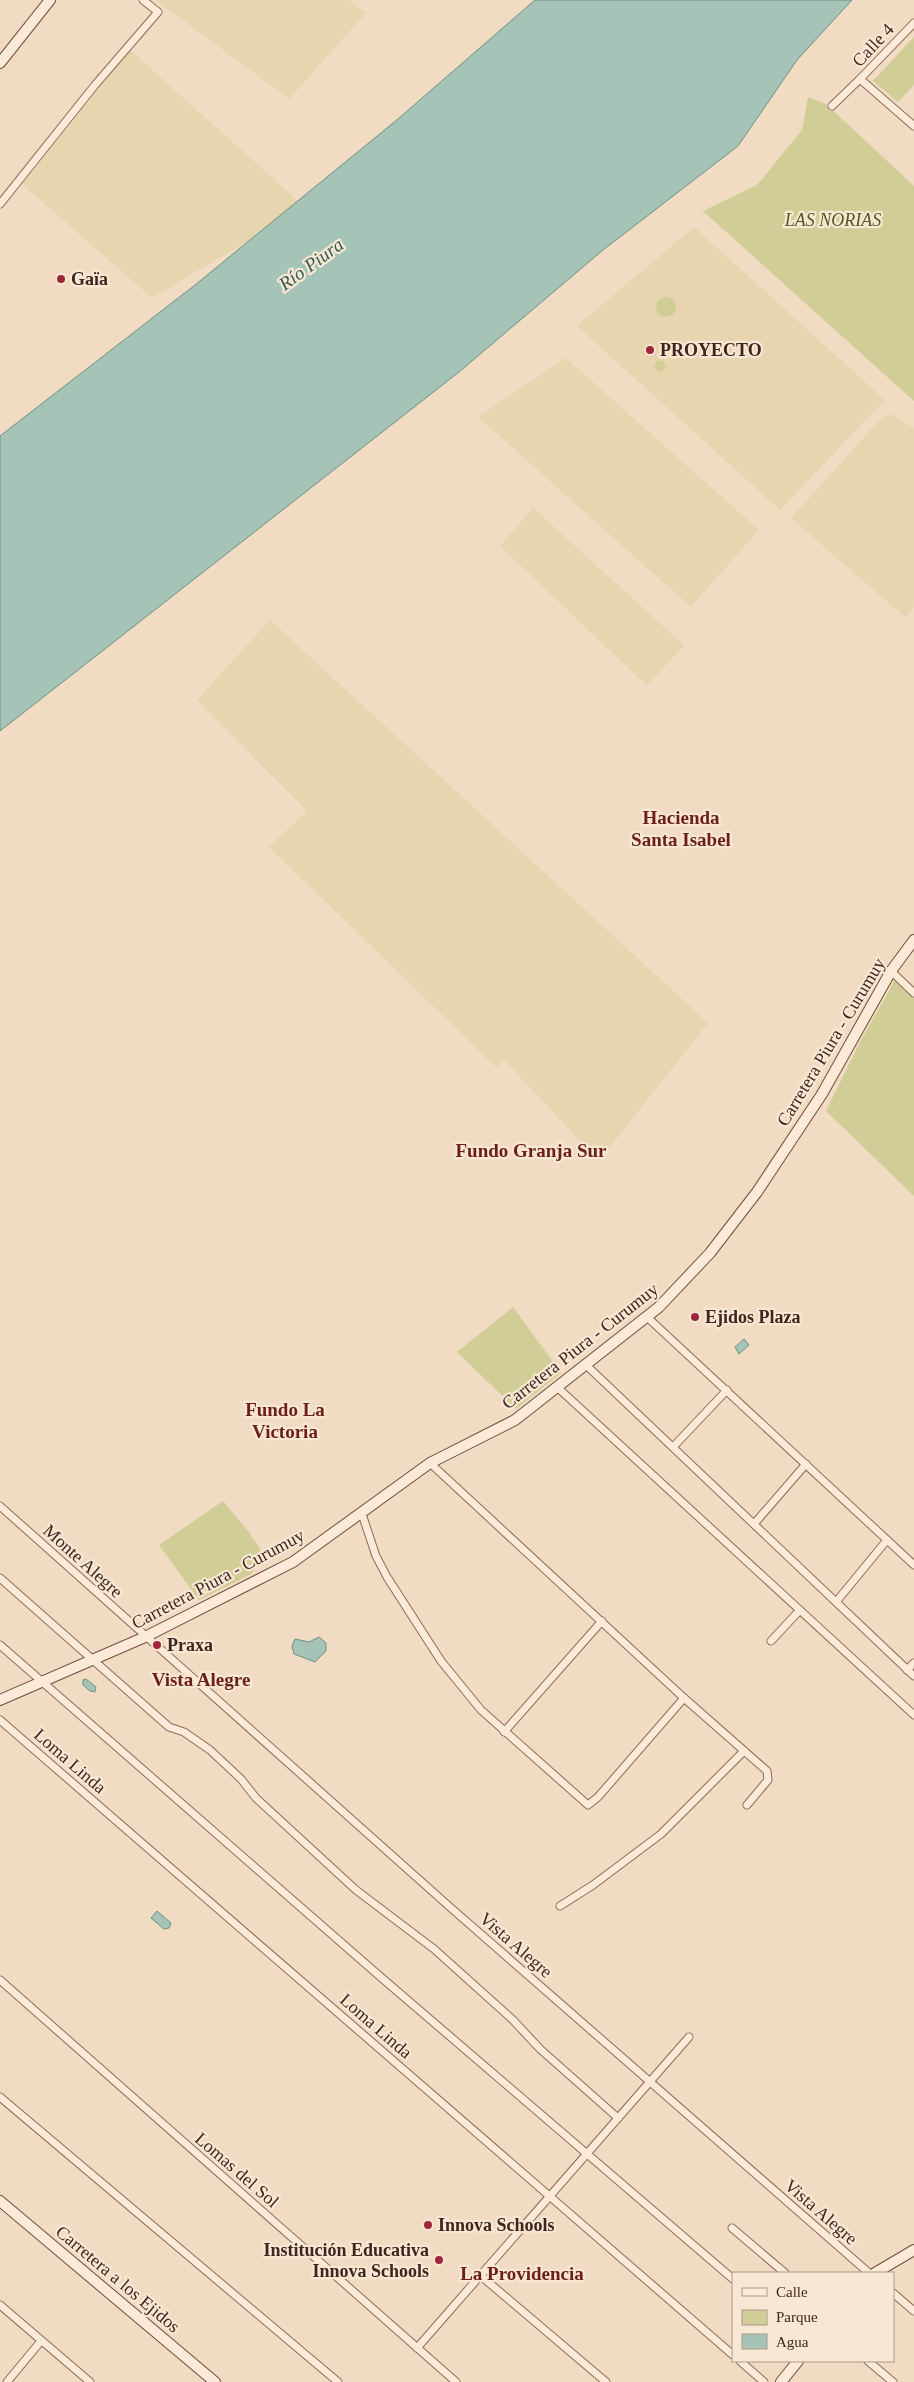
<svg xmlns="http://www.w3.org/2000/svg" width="914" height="2382" viewBox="0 0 914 2382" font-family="Georgia,serif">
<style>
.farmland{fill:#e7d5b0}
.green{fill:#d0cd96}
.water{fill:#a5c3b6;stroke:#6b9282}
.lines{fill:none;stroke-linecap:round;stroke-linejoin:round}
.street-casing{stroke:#8c6b59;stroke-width:9}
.secondary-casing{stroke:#6e4d3c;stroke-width:12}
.street{stroke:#fbead7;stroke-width:7}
.secondary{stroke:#fbead7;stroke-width:10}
.poi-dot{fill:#9f253a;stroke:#f8e7d3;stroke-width:2}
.labels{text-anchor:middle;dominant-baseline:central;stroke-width:4.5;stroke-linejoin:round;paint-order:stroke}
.street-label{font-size:18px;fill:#3b271e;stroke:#f8e7d3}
.park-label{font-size:18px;font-style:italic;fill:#545923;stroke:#f8e7d3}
.poi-label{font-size:18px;font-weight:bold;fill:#3b271e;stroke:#f8e7d3;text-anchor:start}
.water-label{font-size:19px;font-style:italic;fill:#2c5c51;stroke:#f8e7d3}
.neighbourhood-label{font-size:19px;font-weight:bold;fill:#6b1e1a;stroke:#f8e7d3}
</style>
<rect width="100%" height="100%" fill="#f1dbc3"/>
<g class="farmland">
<path d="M 156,0 L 349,0 L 366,13 L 289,99 Z"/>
<path d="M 130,50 L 305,207 L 152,298 L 22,184 Z"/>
<path d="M 694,227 L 885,400 L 780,510 L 577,326 Z"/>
<path d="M 566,358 L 759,530 L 691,607 L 478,417 Z"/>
<path d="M 891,414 L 914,428 L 914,607 L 905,617 L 791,518 L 877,423 Z"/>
<path d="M 533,508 L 684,645 L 647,686 L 500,546 Z"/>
<path d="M 270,620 L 708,1023 L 599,1161 L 504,1060 L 497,1068 L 269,847 L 307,811 L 197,700 Z"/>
</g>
<g class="green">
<path d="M 914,37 L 914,85 L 898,102 L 873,81 Z"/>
<path d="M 808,97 L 826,104 L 914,186 L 914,401 L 703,211 L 757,185 L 802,130 Z"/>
<circle cx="666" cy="307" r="10"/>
<circle cx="660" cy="366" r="5.5"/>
<path d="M 895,980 L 914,998 L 914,1196 L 826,1111 L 860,1042 Z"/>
<path d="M 513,1307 L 561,1373 L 516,1409 L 457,1352 Z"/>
<path d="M 223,1501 L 248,1531 L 265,1556 L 251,1574 L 199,1600 L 159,1545 Z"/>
</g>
<g class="water">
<path d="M 535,0 L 852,0 L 797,60 L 738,146 L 603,250 L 459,372 L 0,731 L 0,436 L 195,285 L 398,119 Z"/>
<path d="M 744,1339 L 749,1345 L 739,1354 L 735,1347 Z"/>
<path d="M 319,1637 L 326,1643 L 326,1651 L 315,1662 L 294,1654 L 292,1646 L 295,1639 L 309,1642 Z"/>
<path d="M 86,1679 L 96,1687 L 95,1692 L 90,1691 L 83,1685 L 83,1680 Z"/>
<path d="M 157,1911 L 171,1923 L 169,1928 L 164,1929 L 151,1918 Z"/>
</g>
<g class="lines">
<g class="street-casing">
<g id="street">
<path d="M 914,23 L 860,79 L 914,126"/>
<path d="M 832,106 L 860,79"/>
<path d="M 0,204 L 95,85 L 158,12 L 143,0"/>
<path d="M 891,971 L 914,993"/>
<path d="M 647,1317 L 914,1565"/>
<path d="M 586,1365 L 914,1676"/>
<path d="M 557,1387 L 914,1715"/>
<path d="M 674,1446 L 727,1390"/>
<path d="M 430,1463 L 684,1698 L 767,1771 L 768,1780 L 747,1805"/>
<path d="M 0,1506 L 451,1908 L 869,2273"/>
<path d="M 362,1514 L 376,1556 L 387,1577 L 441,1661 L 481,1710 L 588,1805 L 598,1797 L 684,1698"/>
<path d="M 754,1524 L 806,1464"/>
<path d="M 0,1578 L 169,1727 L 184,1732 L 210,1750 L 241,1779 L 256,1798 L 356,1890 L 434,1949 L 513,2020 L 540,2049 L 618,2118"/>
<path d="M 836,1602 L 887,1540"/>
<path d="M 771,1641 L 799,1611"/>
<path d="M 0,1645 L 383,1979 L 733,2279"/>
<path d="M 907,1670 L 914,1663"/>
<path d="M 0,1720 L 733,2355"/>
<path d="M 504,1732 L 602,1621"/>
<path d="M 560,1906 L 593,1885 L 661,1834 L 744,1751"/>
<path d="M 0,1980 L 456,2382"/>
<path d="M 0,2097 L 338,2382"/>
<path d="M 732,2228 L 785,2273"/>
<path d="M 481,2276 L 606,2382"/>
<path d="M 893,2293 L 914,2311"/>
<path d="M 0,2305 L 90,2382"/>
<path d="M 417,2348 L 689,2037"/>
<path d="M 740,2361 L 764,2382"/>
<path d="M 868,2361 L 893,2382"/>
<path d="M 7,2382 L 41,2341"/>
</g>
</g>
<g class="secondary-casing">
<g id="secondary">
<path d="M 0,63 L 50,0"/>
<path d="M 0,1700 L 145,1637 L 293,1562 L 430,1463 L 515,1420 L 659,1307 L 710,1253 L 757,1192 L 822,1094 L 891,971 L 914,940"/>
<path d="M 0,2201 L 215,2382"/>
<path d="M 875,2273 L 914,2250"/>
<path d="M 781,2382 L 798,2361"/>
</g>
</g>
<use href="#street" class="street"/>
<use href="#secondary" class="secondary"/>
</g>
<g class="poi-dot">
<circle cx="61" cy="279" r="5"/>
<circle cx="650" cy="350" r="5"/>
<circle cx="695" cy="1317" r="5"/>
<circle cx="157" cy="1645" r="5"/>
<circle cx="428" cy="2225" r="5"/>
<circle cx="439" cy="2260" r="5"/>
</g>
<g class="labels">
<g class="street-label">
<text transform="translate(873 45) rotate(-47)">Calle 4</text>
<text transform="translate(831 1042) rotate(-59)">Carretera Piura - Curumuy</text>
<text transform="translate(580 1346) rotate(-38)">Carretera Piura - Curumuy</text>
<text transform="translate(83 1561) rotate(42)">Monte Alegre</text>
<text transform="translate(218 1579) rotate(-28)">Carretera Piura - Curumuy</text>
<text transform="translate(70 1761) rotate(41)">Loma Linda</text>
<text transform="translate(516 1945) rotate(41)">Vista Alegre</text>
<text transform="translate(376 2026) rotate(41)">Loma Linda</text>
<text transform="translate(237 2170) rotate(41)">Lomas del Sol</text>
<text transform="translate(821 2212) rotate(41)">Vista Alegre</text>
<text transform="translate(118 2279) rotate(40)">Carretera a los Ejidos</text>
</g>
<g class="park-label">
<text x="833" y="220">LAS NORIAS</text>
</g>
<g class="poi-label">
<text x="71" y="279">Gaïa</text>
<text x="660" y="350">PROYECTO</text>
<text x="705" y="1317">Ejidos Plaza</text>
<text x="167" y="1645">Praxa</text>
<text x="438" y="2225">Innova Schools</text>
<text x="429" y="2250" text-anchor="end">Institución Educativa<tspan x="429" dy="21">Innova Schools</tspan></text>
</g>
<g class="water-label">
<text transform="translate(311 264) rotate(-36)">Río Piura</text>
</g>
<g class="neighbourhood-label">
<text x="681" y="817">Hacienda<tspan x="681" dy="22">Santa Isabel</tspan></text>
<text x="531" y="1150">Fundo Granja Sur</text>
<text x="285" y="1409">Fundo La<tspan x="285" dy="22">Victoria</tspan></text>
<text x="201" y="1679">Vista Alegre</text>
<text x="522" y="2273">La Providencia</text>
</g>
</g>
<rect x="732" y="2272" width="162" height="90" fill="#f8e7d3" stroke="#ac9a8b"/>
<rect x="742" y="2288" width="25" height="8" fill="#fbead7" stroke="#ac9a8b"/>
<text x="776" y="2297" font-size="15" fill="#3b271e">Calle</text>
<rect x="742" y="2310" width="25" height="15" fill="#d0cd96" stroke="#ac9a8b"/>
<text x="776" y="2322" font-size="15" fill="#3b271e">Parque</text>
<rect x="742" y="2334" width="25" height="15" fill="#a5c3b6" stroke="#ac9a8b"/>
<text x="776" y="2347" font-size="15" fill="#3b271e">Agua</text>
</svg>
